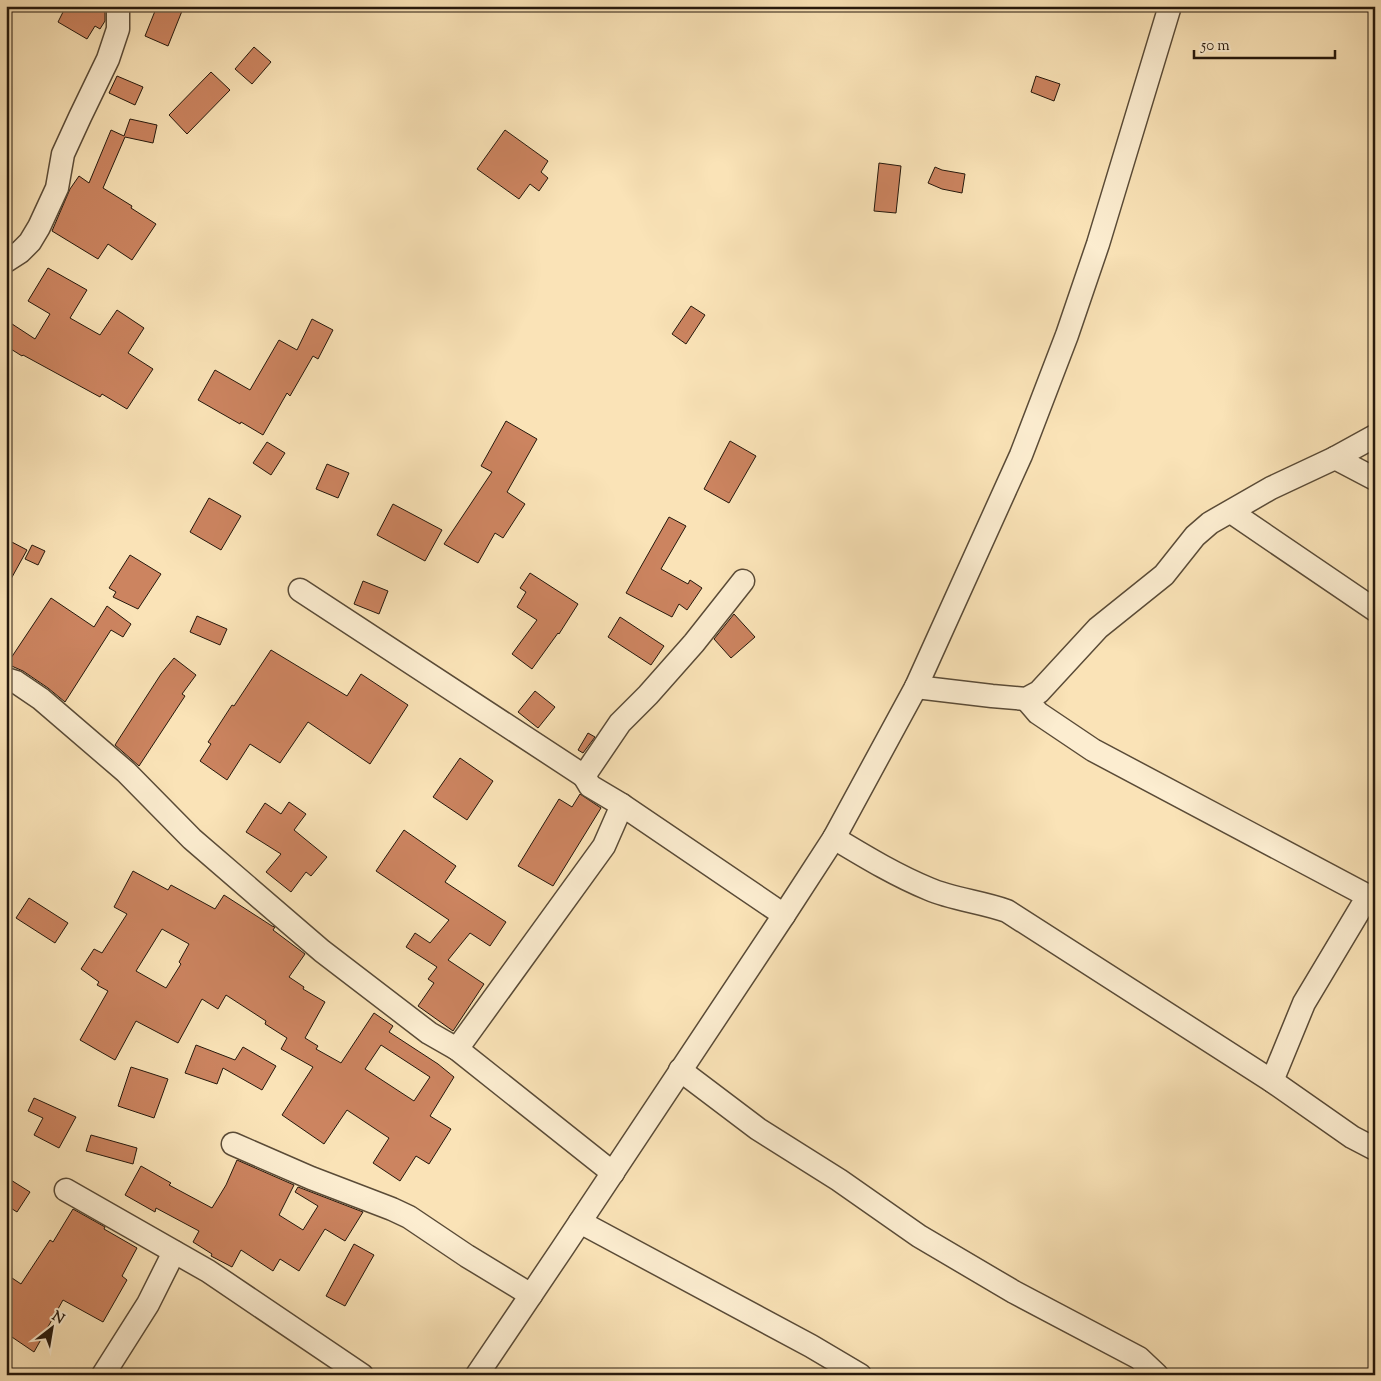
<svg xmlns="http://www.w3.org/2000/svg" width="1381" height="1381" viewBox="0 0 1381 1381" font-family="'Sorts Mill Goudy',serif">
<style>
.building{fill:#cc8460;stroke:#25180c;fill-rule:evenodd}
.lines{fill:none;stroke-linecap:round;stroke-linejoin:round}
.minor-casing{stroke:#5a4b37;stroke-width:25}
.minor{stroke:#fcedd0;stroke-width:22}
</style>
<rect width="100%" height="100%" fill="#fae3b7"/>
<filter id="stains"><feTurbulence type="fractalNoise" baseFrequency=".004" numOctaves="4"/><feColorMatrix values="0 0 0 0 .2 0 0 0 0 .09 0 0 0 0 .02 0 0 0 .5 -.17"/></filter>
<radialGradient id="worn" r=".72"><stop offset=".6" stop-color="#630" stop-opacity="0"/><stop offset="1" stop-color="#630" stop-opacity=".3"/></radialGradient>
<g class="building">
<path d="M 66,6 L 105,6 L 105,21 L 100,29 L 95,26 L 87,39 L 58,22 Z"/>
<path d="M 157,6 L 184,6 L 168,46 L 145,36 Z"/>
<path d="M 254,47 L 271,62 L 252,84 L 235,69 Z"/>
<path d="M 211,72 L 230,90 L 187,134 L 169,115 Z"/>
<path d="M 117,76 L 143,87 L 135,105 L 109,93 Z"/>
<path d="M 1036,76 L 1060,84 L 1054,101 L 1031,92 Z"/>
<path d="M 130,119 L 157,125 L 153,143 L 125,137 L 103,188 L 132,206 L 131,208 L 156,224 L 132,260 L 108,244 L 98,259 L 52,231 L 70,189 L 79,176 L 89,183 L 111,130 L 124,136 Z"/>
<path d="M 505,130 L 548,161 L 541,172 L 548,178 L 539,191 L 530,184 L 519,199 L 477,169 Z"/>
<path d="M 879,163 L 901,166 L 896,213 L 874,211 Z"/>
<path d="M 935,167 L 942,170 L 965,174 L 962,193 L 942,189 L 928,183 Z"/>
<path d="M 48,268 L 87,290 L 70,318 L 100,335 L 117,310 L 144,328 L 128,353 L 153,369 L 127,409 L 102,394 L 100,397 L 23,355 L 22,356 L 6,346 L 6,320 L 35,339 L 50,314 L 28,301 Z"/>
<path d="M 691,306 L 705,315 L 686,344 L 672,334 Z"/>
<path d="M 312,319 L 333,330 L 318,359 L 313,356 L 290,396 L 287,393 L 263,435 L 241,422 L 240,424 L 198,400 L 215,370 L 250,390 L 279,340 L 297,350 Z"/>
<path d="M 506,421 L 537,439 L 507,492 L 525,504 L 503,538 L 495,533 L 478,563 L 444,544 L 492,472 L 481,466 Z"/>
<path d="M 730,441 L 756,456 L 729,503 L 704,489 Z"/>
<path d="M 267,442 L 285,453 L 271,475 L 253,463 Z"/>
<path d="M 327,464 L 349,473 L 338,498 L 316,489 Z"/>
<path d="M 209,498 L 241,516 L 221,550 L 190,532 Z"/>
<path d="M 393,504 L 442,530 L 425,561 L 377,535 Z"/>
<path d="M 669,517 L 686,526 L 661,569 L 688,584 L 690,580 L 702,588 L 687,610 L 679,604 L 672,617 L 626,593 Z"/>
<path d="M 6,539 L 27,550 L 6,588 Z"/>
<path d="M 32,545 L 45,551 L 38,565 L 25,559 Z"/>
<path d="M 130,555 L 161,574 L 138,609 L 113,597 L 116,592 L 109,588 Z"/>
<path d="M 530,573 L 578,604 L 559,634 L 558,633 L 532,669 L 512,654 L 537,620 L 517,607 L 526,592 L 520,588 Z"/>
<path d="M 363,581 L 388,591 L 379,614 L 354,604 Z"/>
<path d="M 51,598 L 94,627 L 107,606 L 131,624 L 123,637 L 111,630 L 65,702 L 48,688 L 23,671 L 7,664 Z"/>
<path d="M 734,614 L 755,637 L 731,658 L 714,639 Z"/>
<path d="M 197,616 L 227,629 L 220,645 L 190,632 Z"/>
<path d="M 620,617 L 664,646 L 651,665 L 608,637 Z"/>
<path d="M 271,650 L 347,696 L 361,674 L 408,705 L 370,764 L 308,722 L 280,763 L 250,744 L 227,780 L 200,761 L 211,744 L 208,742 L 232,705 L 234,706 Z"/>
<path d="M 174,658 L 196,675 L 182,694 L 185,696 L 139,766 L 115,745 L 161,674 Z"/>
<path d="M 535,691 L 555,707 L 538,728 L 518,712 Z"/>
<path d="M 588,733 L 595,737 L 583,753 L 578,750 Z"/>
<path d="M 460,758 L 493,781 L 467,820 L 433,797 Z"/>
<path d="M 580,794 L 601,808 L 553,886 L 518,866 L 559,799 L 572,807 Z"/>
<path d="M 289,802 L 306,814 L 294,830 L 327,857 L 311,876 L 306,872 L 291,892 L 266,872 L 281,854 L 246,832 L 265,803 L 281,814 Z"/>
<path d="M 404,830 L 456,866 L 445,882 L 506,922 L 490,946 L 470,933 L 448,960 L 484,984 L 453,1031 L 418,1006 L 434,983 L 428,979 L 437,967 L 406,947 L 415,933 L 430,943 L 449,920 L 376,871 Z"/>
<path d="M 133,871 L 168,890 L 171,885 L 215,909 L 224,895 L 272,926 L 275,927 L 273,930 L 305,954 L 289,977 L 304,987 L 303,989 L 325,1002 L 305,1038 L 318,1046 L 316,1049 L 341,1063 L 374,1013 L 393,1026 L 389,1032 L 438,1064 L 454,1077 L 430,1116 L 451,1129 L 429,1164 L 416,1156 L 400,1181 L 373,1163 L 389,1138 L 347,1110 L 324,1144 L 282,1115 L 313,1067 L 281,1049 L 287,1038 L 265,1024 L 266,1021 L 226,995 L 218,1009 L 202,999 L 178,1043 L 136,1021 L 115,1060 L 80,1040 L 108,991 L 97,985 L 99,982 L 81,969 L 94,949 L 102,953 L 127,914 L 114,907 ZM 162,929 L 189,944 L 179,962 L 181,964 L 166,988 L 136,971 ZM 381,1045 L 430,1077 L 414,1101 L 365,1069 Z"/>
<path d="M 29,898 L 68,923 L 55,943 L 16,918 Z"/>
<path d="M 196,1045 L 235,1060 L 243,1047 L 276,1066 L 262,1090 L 223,1068 L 217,1084 L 185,1073 Z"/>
<path d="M 131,1067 L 168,1079 L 154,1118 L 118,1106 Z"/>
<path d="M 34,1098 L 76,1117 L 59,1148 L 34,1135 L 43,1118 L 28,1111 Z"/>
<path d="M 91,1135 L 137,1148 L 133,1164 L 86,1151 Z"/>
<path d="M 237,1160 L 294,1185 L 279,1215 L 303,1230 L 318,1206 L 295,1192 L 298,1187 L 363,1212 L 345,1241 L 325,1229 L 299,1271 L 280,1259 L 273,1271 L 241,1250 L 232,1267 L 211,1256 L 212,1254 L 193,1242 L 199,1231 L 156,1208 L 155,1212 L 125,1195 L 141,1166 L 171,1183 L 169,1185 L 212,1208 L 226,1185 Z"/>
<path d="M 6,1177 L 30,1192 L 17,1212 L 6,1205 Z"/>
<path d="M 73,1209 L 105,1227 L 104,1229 L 137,1248 L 122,1276 L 127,1280 L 103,1322 L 63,1300 L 34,1352 L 6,1333 L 6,1286 L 12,1278 L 21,1284 L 50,1240 L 53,1242 Z"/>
<path d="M 354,1244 L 374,1255 L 345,1306 L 326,1296 Z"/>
</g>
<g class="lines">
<g class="minor-casing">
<g id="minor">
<path d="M 6,261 L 20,252 L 30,242 L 39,227 L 57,188 L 63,154 L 80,117 L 108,59 L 118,29 L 118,6"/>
<path d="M 1335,458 L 1375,479"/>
<path d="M 1231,512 L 1375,610"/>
<path d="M 743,581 L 694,643 L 648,695 L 620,723 L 584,776 L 590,786 L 622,805 L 784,915"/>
<path d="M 300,590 L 584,776"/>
<path d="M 6,679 L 16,682 L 41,699 L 126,772 L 192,839 L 322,951 L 429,1033 L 457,1049 L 613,1173"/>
<path d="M 916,687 L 992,696 L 1026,699 L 1039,692 L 1098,628 L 1164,575 L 1195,536 L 1210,523 L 1271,488 L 1335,458 L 1375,436"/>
<path d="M 1026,699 L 1038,713 L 1093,750 L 1368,896 L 1304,1003 L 1272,1081"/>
<path d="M 834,838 C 864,856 895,875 929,889 C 952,899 982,902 1007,911 L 1272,1081 L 1352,1137 L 1375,1149"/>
<path d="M 457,1049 L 604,846 L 622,805"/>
<path d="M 680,1070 L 758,1129 L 839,1180 L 919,1236 L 1014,1292 L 1139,1358 L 1157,1375"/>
<path d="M 233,1144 L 311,1178 L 392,1209 L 409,1217 L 467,1256 L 531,1295"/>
<path d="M 66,1190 L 208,1271 L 362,1375"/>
<path d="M 580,1222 L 811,1346 L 860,1375"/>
<path d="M 103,1375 L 148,1304 L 174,1252"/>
<path d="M 477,1375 L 562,1249 L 784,915 L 834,838 L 916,687 L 1021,455 L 1067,335 L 1098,244 L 1170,6"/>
</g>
</g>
<use href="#minor" class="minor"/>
</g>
<rect width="1381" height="1381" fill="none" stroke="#fae3b7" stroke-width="25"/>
<rect x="8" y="8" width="1366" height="1366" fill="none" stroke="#25180c" stroke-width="2.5"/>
<rect x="12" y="12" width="1356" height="1356" fill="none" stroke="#25180c"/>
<g transform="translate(52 1328) rotate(31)" stroke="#fcedd0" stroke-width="4" paint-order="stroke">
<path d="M0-4L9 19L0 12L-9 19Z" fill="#25180c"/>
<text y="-8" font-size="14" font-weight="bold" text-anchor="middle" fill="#25180c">N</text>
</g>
<path d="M1194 50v8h141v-8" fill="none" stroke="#25180c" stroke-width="2.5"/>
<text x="1201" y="50" font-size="15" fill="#25180c" stroke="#fcedd0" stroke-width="4" paint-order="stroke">50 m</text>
<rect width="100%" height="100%" filter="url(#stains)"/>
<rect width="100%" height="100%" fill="url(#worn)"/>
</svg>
